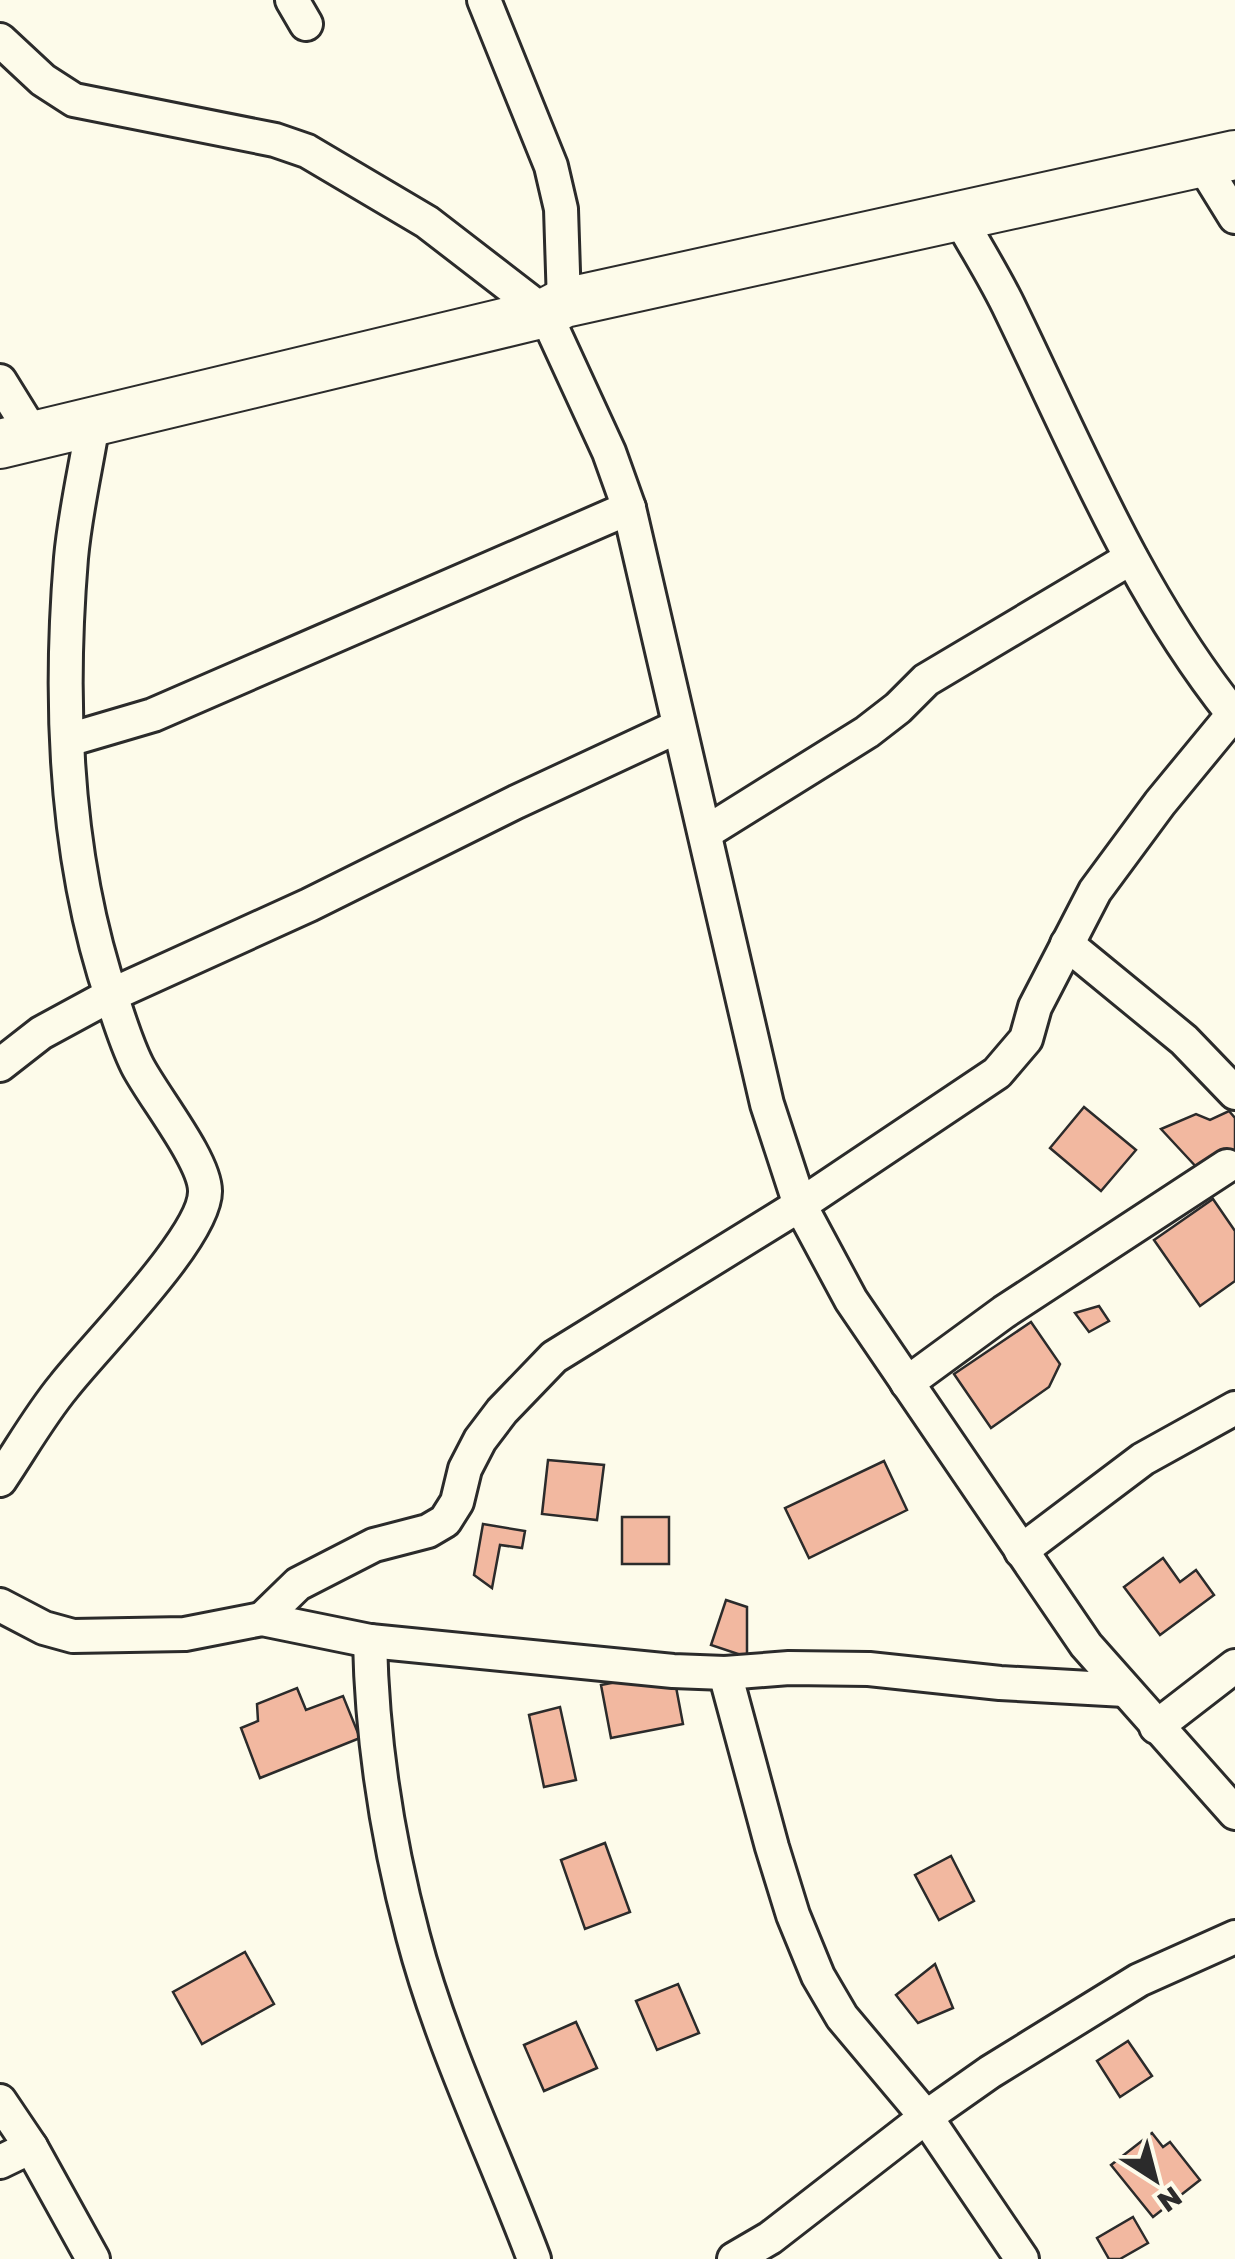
<svg xmlns="http://www.w3.org/2000/svg" width="1235" height="2259" viewBox="0 0 1235 2259" font-family="'Golos Text',sans-serif">
<style>
.building{fill:#f2b8a0;stroke:#2b2b2b;stroke-width:2.5}
.lines{fill:none;stroke-linecap:round;stroke-linejoin:round}
.street-casing{stroke:#2b2b2b;stroke-width:38}
.secondary-casing{stroke:#2b2b2b;stroke-width:52}
.street{stroke:#fdfbea;stroke-width:32}
.secondary{stroke:#fdfbea;stroke-width:48}
</style>
<rect width="100%" height="100%" fill="#fdfbea"/>
<g class="building">
<path d="M 1084,1107 L 1136,1150 L 1101,1191 L 1050,1148 Z"/>
<path d="M 1229,1111 L 1235,1118 L 1235,1150 L 1200,1171 L 1161,1129 L 1196,1114 L 1210,1120 Z"/>
<path d="M 1213,1199 L 1235,1231 L 1235,1281 L 1200,1306 L 1154,1240 Z"/>
<path d="M 1099,1306 L 1109,1321 L 1089,1332 L 1075,1313 Z"/>
<path d="M 1031,1322 L 1060,1364 L 1049,1387 L 991,1428 L 954,1374 Z"/>
<path d="M 548,1460 L 604,1465 L 597,1520 L 542,1514 Z"/>
<path d="M 884,1461 L 907,1510 L 809,1558 L 785,1508 Z"/>
<rect x="622" y="1517" width="47" height="47"/>
<path d="M 483,1524 L 525,1531 L 522,1548 L 500,1545 L 492,1588 L 474,1575 Z"/>
<path d="M 1163,1558 L 1180,1582 L 1196,1570 L 1214,1595 L 1160,1635 L 1124,1587 Z"/>
<path d="M 726,1600 L 747,1607 L 747,1657 L 711,1645 Z"/>
<path d="M 673,1671 L 683,1724 L 611,1738 L 601,1685 Z"/>
<path d="M 297,1688 L 306,1710 L 343,1696 L 360,1738 L 260,1778 L 241,1728 L 258,1721 L 257,1704 Z"/>
<path d="M 560,1707 L 576,1780 L 544,1787 L 529,1715 Z"/>
<path d="M 605,1843 L 630,1912 L 585,1929 L 561,1860 Z"/>
<path d="M 951,1856 L 974,1901 L 939,1920 L 915,1875 Z"/>
<path d="M 245,1952 L 274,2004 L 202,2044 L 173,1992 Z"/>
<path d="M 935,1964 L 953,2008 L 918,2023 L 896,1995 Z"/>
<path d="M 678,1984 L 699,2033 L 657,2050 L 636,2001 Z"/>
<path d="M 576,2022 L 597,2068 L 544,2091 L 524,2045 Z"/>
<path d="M 1128,2041 L 1152,2076 L 1120,2097 L 1097,2061 Z"/>
<path d="M 1152,2133 L 1163,2147 L 1170,2142 L 1200,2180 L 1153,2217 L 1111,2165 Z"/>
<path d="M 1133,2217 L 1148,2243 L 1120,2259 L 1109,2259 L 1097,2238 Z"/>
</g>
<g class="lines">
<g class="street-casing">
<g id="street">
<path d="M 292,0 L 306,24"/>
<path d="M 484,0 L 551,166 L 561,209 L 564,303"/>
<path d="M 0,40 L 43,80 L 74,100 L 275,140 L 307,151 L 427,222 L 545,313 L 609,452 L 629,508 L 767,1104 L 800,1205 L 851,1300 L 1086,1645 L 1235,1813"/>
<path d="M 1201,162 L 1235,217"/>
<path d="M 959,217 C 976,248 996,279 1011,311 C 1078,449 1136,593 1233,714"/>
<path d="M 0,381 L 34,436"/>
<path d="M 68,740 L 153,715 L 629,508"/>
<path d="M 705,833 L 867,732 L 898,708 L 926,680 L 1131,558"/>
<path d="M 1067,944 L 1184,1040 L 1235,1093"/>
<path d="M 0,1065 L 41,1033 L 111,995 L 309,905 L 516,802 L 677,727"/>
<path d="M 907,1383 L 1004,1312 L 1227,1166"/>
<path d="M 0,1480 C 21,1449 40,1415 64,1386 C 94,1347 206,1236 205,1191 C 205,1160 152,1095 137,1065 C 127,1045 120,1022 113,1001 C 65,861 59,704 71,558 C 75,513 86,467 93,423"/>
<path d="M 1021,1551 L 1143,1459 L 1235,1408"/>
<path d="M 0,1605 L 44,1628 L 73,1636 L 185,1634 L 262,1619 L 370,1641 L 673,1671 L 725,1673 L 789,1668 L 869,1669 L 1000,1683 L 1125,1690"/>
<path d="M 262,1619 L 298,1584 L 374,1545 L 428,1531 L 445,1521 L 457,1502 L 465,1469 L 480,1440 L 502,1411 L 554,1357 L 800,1205 L 997,1073 L 1026,1039 L 1035,1007 L 1095,891 L 1160,803 L 1235,712"/>
<path d="M 370,1641 C 372,1739 388,1842 413,1936 C 442,2047 494,2152 534,2259"/>
<path d="M 725,1673 L 772,1847 L 793,1915 L 818,1976 L 842,2017 L 926,2117 L 1022,2259"/>
<path d="M 1156,1727 L 1235,1666"/>
<path d="M 0,2101 L 31,2147 L 93,2259"/>
<path d="M 0,2162 L 31,2147"/>
<path d="M 734,2259 L 770,2238 L 926,2117 L 990,2072 L 1139,1980 L 1235,1937"/>
</g>
</g>
<g class="secondary-casing">
<path id="secondary" d="M 0,444 L 545,313 L 564,303 L 1235,155"/>
</g>
<use href="#street" class="street"/>
<use href="#secondary" class="secondary"/>
</g>
<g transform="translate(1155 2179) rotate(144)" stroke="#fdfbea" stroke-width="8" paint-order="stroke">
<path d="M0-8L18 38L0 25L-18 38Z" fill="#2b2b2b"/>
<text y="-15" font-size="28" font-weight="bold" text-anchor="middle" fill="#2b2b2b">N</text>
</g>
</svg>
